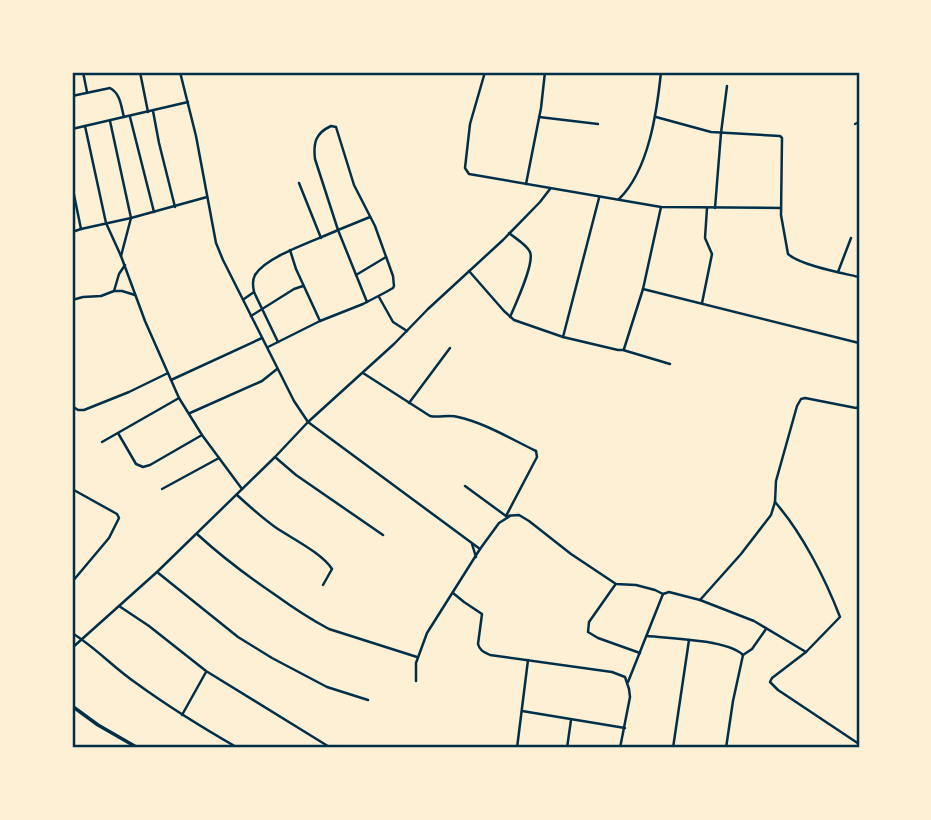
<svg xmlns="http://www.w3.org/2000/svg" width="931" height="820" viewBox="0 0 931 820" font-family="'Work Sans',sans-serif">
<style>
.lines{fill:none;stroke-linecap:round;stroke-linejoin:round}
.minor{stroke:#003049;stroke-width:2.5}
.tertiary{stroke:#003049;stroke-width:3.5}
.neatline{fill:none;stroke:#003049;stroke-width:2.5}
</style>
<rect width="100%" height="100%" fill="#fdf0d5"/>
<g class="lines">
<g class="minor">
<path d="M 83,72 L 87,92"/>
<path d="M 140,72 L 148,112"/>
<path d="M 180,72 L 196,136 L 216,243 L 223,260 L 294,401 L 308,422 L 480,549"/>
<path d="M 485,72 L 470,124 L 465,168 L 469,174 L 661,207 L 781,208"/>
<path d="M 72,96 L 110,88 C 121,94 121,107 124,117"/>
<path d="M 153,111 L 159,143 L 175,207"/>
<path d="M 130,117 L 154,212"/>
<path d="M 539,117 L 598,124"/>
<path d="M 656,117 L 711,132 L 780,136 L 782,138 L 781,215 L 788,254 C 800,265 842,273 859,277"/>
<path d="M 110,121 L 131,218 L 121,256"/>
<path d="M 855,124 L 859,122"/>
<path d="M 85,126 L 106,223 L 121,256 L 145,321 L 179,398 L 202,435 L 242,489"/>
<path d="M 72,129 L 188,102"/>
<path d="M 299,183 L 321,238"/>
<path d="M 526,184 L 541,108 L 545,72"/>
<path d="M 72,185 L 81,229 L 131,218 L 207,197"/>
<path d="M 619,199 C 649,170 657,111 661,72"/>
<path d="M 715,208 L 721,133 L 727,86"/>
<path d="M 72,232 L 81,229"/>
<path d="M 509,233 C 515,238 527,245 530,252 C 535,263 515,305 510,317"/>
<path d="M 290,250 L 296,269 L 320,321"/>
<path d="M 469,271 L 504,311 L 514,320 L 563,337 L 618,350 L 623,350 L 670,364"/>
<path d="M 838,272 L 851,238"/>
<path d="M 356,275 L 386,257"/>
<path d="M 643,289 L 859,343"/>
<path d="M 114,291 L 119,274 L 125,265"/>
<path d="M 254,292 L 278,342"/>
<path d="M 379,297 L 393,322 L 407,331"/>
<path d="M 244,299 L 254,292 C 253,286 252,281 255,275 C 266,256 317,240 338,230 L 315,159 C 313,142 316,133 331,126 L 336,127 L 354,185 L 375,226 L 393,276 L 394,286 L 393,288 L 386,292 L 363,304 L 320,321 L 268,347"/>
<path d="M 72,300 L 83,297 L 101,296 L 114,291 L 122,291 L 135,295"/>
<path d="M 367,302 L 338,230 L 370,217"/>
<path d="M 702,303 L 712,254 L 705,238 L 707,208"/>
<path d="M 251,316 L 294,289 L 303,286"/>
<path d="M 563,337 L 599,198"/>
<path d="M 624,349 L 643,289 L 661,207"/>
<path d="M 363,373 L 430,416 C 440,418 449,414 458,417 C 485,423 511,439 536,451 L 537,457 L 506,516"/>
<path d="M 171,380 L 262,338"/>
<path d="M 409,403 L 450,348"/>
<path d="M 72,406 L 78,410 L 84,410 L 129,392 L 168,373"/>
<path d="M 190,413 L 262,381 L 277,369"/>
<path d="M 118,433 L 136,464 L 143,467 L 150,465 L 202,435"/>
<path d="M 102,442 L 179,398"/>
<path d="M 275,457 L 296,475 L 383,535"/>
<path d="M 465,486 L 506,516 L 519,515 L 529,521 L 571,554 L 616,584 L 636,585 L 655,590 L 663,594 L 669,592 L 700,600 L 741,554 L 771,515 L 775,502 L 776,481 L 797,406 L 801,399 L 805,398 L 856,408 L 859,407"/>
<path d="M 72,489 L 117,514 L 119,518 L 109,538 L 72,582"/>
<path d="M 162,489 L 219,458"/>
<path d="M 237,495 C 249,506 261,517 275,527 C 291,538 322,553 332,569 L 323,585"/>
<path d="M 775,502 C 802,533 825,578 840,617 L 806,652 L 772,678 L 770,682 L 778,690 L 859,744"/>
<path d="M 197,534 C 222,557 246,575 274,594 C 292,607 310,619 329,629 L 417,657"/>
<path d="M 472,544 L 476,557"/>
<path d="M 157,572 L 238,637 L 272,658 L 327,687 L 368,700"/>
<path d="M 615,585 L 589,622 L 588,632 L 598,638 L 640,653"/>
<path d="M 453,593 L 464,602 L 482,614 L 478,644 C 480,651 484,652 490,655 L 612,672 L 625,677 L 629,689 L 630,697 L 620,748"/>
<path d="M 700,600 L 754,621 L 806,652"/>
<path d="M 119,606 L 149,626 L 206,671 L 331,748"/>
<path d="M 72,633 C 95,647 114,668 136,683 C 169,707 203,728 238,748"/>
<path d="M 647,636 C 669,638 728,640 743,655 L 733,701 L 726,748"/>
<path d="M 72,648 L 157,572 L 275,457 L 308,422 L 394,344 L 428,309 L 503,240 L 540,202 L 550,189"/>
<path d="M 743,655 L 752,649 L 766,629"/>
<path d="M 416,681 L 416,663 L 427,633 L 480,549 L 499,523 L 510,516"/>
<path d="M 628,682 L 663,594"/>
<path d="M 522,711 L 625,728"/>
<path d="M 182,715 L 206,672"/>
<path d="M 517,748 L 528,660"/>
<path d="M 567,748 L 571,720"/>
<path d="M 673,748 L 689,640"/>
</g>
<path class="tertiary" d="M 72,706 L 98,725 L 138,748"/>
</g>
<rect width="931" height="820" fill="none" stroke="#fdf0d5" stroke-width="147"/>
<rect x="74" y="74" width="784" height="672" class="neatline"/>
</svg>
